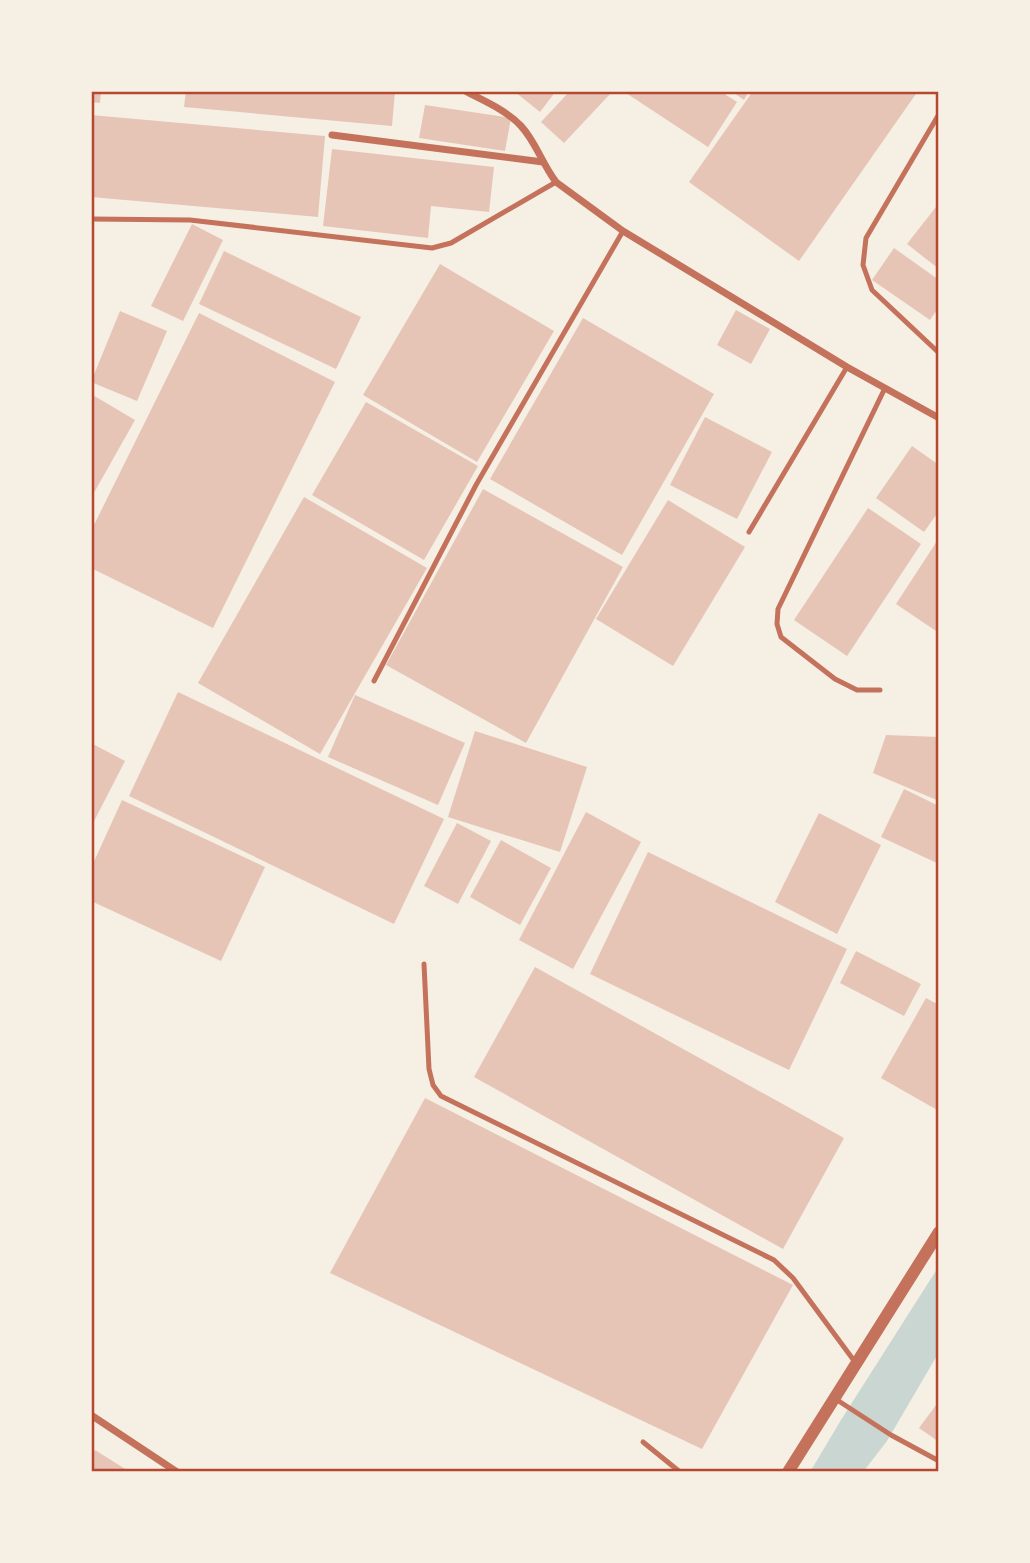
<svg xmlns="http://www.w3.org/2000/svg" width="1030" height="1563" viewBox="0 0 1030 1563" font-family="'Source Sans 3',sans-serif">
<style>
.water{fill:#c9d6d2}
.building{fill:#e6c5b7}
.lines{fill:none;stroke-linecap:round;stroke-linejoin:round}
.service{stroke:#c5725c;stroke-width:5}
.minor{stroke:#c5725c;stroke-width:7}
.tertiary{stroke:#c5725c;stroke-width:12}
.neatline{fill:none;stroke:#b5482f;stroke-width:2.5}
</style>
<rect width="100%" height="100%" fill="#f6efe4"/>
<path class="water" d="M 939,1266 L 939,1352 L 887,1441 L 863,1472 L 810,1472 L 841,1420 Z"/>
<g class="building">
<path d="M 91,91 L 101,91 L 100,103 L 91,102 Z"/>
<path d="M 186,91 L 395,91 L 392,126 L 184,107 Z"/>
<path d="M 514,91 L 556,91 L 540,112 Z"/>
<path d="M 570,91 L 609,91 L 611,93 L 564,143 L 541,122 Z"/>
<path d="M 623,91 L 720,91 L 737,102 L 708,147 Z"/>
<path d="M 731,91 L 749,91 L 744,100 Z"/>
<path d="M 753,91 L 918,91 L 799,261 L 689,182 Z"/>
<path d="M 425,105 L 511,118 L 505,151 L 419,138 Z"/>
<path d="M 91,115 L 325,136 L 318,217 L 91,197 Z"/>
<path d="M 332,149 L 494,167 L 489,212 L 431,206 L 428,238 L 323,226 Z"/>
<path d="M 939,203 L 939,269 L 907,244 Z"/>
<path d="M 192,224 L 223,240 L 183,321 L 151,306 Z"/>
<path d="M 894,248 L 939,280 L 939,307 L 930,320 L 872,280 Z"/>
<path d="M 224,251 L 361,317 L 336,369 L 199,304 Z"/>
<path d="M 440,264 L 554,331 L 477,462 L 363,395 Z"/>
<path d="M 736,310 L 770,329 L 751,364 L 717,345 Z"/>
<path d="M 120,311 L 167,331 L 137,401 L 91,382 Z"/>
<path d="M 199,313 L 335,382 L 213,628 L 91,568 L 91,531 Z"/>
<path d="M 583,318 L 714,394 L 622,555 L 490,479 Z"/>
<path d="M 91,394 L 135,420 L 91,498 Z"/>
<path d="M 366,402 L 478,466 L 424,560 L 312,495 Z"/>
<path d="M 705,417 L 772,452 L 737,519 L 670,485 Z"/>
<path d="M 912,446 L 939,465 L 939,511 L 924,532 L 876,498 Z"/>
<path d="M 483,489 L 623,567 L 526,743 L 386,665 Z"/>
<path d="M 304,497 L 427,568 L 320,754 L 198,683 Z"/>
<path d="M 668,500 L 745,547 L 673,666 L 596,619 Z"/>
<path d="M 868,508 L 921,544 L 847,656 L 794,620 Z"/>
<path d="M 939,538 L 939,633 L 896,604 Z"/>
<path d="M 178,692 L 444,819 L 394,924 L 129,796 Z"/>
<path d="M 355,695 L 465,743 L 438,805 L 328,757 Z"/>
<path d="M 475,731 L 587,767 L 560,852 L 448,817 Z"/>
<path d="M 886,735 L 939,737 L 939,801 L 873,773 Z"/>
<path d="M 91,743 L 125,761 L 91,827 Z"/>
<path d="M 904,789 L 939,806 L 939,864 L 881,837 Z"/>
<path d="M 122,800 L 265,867 L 221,961 L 91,901 L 91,868 Z"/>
<path d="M 586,812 L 641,842 L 573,969 L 519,940 Z"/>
<path d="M 819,813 L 881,845 L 837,934 L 775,902 Z"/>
<path d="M 457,823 L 491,841 L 458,904 L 424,886 Z"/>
<path d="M 501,840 L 551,868 L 520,925 L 470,897 Z"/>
<path d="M 648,852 L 847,949 L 789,1070 L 590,974 Z"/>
<path d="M 856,951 L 921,984 L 904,1016 L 840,983 Z"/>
<path d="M 535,967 L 844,1138 L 783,1249 L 474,1077 Z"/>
<path d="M 926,998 L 939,1005 L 939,1111 L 881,1078 Z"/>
<path d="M 425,1098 L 793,1285 L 702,1449 L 330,1273 Z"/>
<path d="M 939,1401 L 939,1442 L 919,1428 Z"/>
<path d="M 95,1450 L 130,1472 L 91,1472 L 91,1457 Z"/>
</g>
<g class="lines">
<g class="service">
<path d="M 939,114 L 866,238 L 863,265 L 872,290 L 939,353"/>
<path d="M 91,219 L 190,220 L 432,248 L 451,243 L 556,182"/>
<path d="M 749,532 L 847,367"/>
<path d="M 374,681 L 476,485 L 623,231"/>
<path d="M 880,690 L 857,690 L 835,679 L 781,637 L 777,624 L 778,609 L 885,388"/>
<path d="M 424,964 L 429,1069 L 433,1085 L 441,1096 L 774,1260 L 793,1278 L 855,1362"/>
<path d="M 834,1398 L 891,1435 L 939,1461"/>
<path d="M 643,1442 L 680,1472"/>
</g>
<g class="minor">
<path d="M 465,91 C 484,101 506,110 521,126 C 536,142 542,164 556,182 L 623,231 L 847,367 L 939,418"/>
<path d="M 332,135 L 543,162"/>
<path d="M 91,1415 L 177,1472"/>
</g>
<path class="tertiary" d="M 788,1472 L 939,1232"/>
</g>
<rect width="1030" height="1563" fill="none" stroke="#f6efe4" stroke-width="186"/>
<rect x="93" y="93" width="844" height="1377" class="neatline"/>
</svg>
